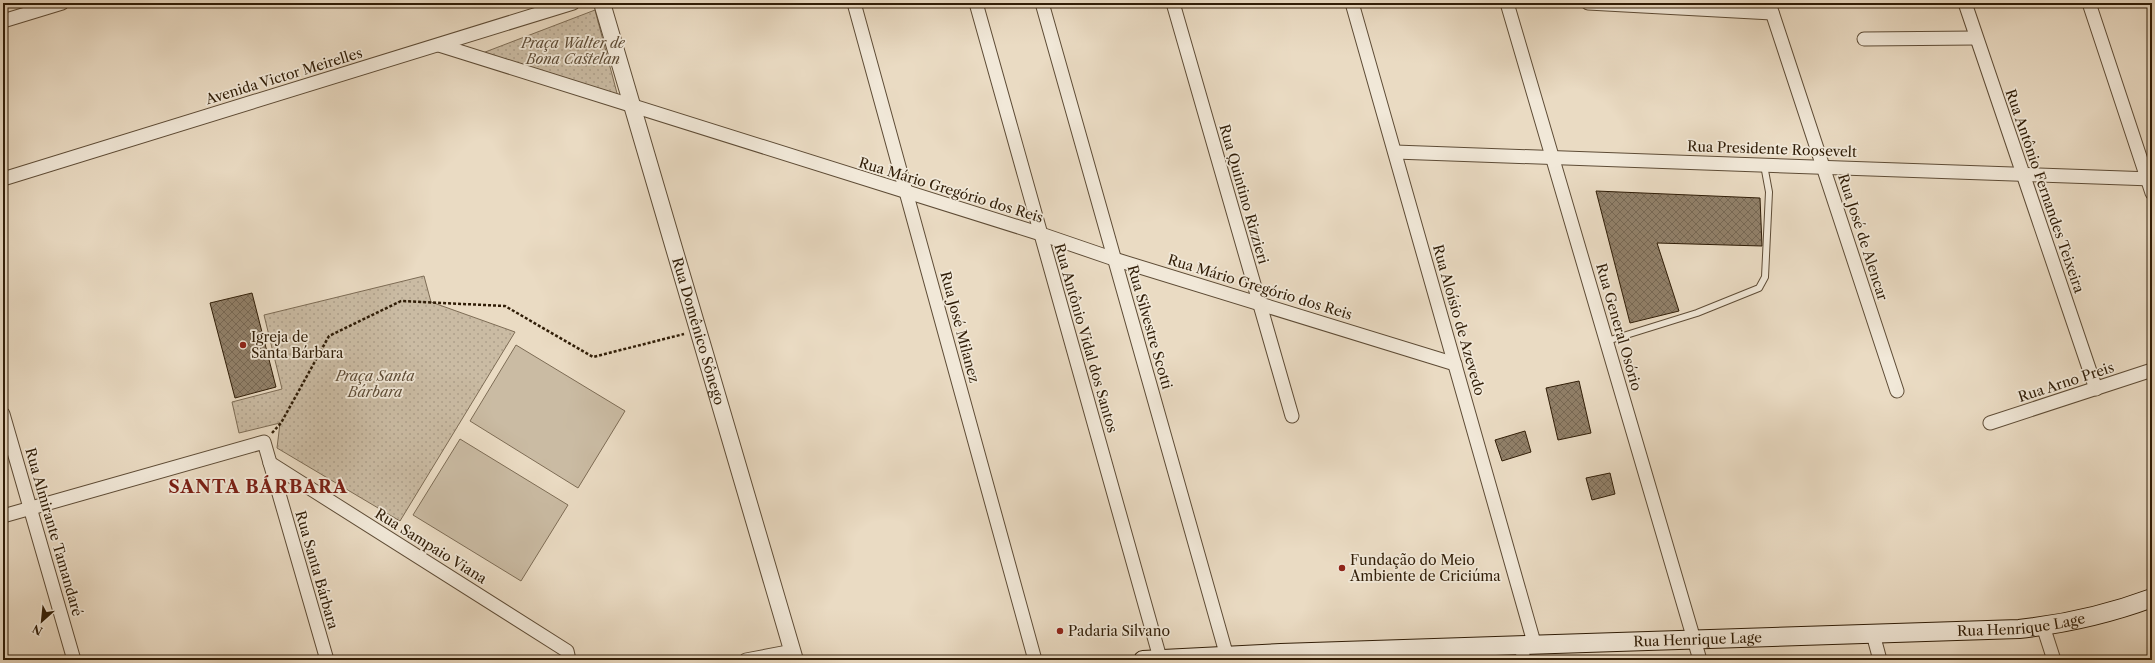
<svg xmlns="http://www.w3.org/2000/svg" width="2155" height="663" viewBox="0 0 2155 663" font-family="'Libre Caslon Text',serif">
<style>
.grass{fill:url(#grass-dots);stroke:#7d6c55}
.pitch{fill:#cabba3;stroke:#7d6c55}
.building{fill:url(#building-cross-hatch);stroke:#301d07}
.lines{fill:none;stroke-linecap:round;stroke-linejoin:round}
.service-casing{stroke:#5e4c36;stroke-width:8}
.minor-casing{stroke:#5e4c36;stroke-width:15}
.tertiary-casing{stroke:#5e4c36;stroke-width:18}
.secondary-casing{stroke:#301d07;stroke-width:20}
.path{stroke:#301d07;stroke-width:2.5;stroke-dasharray:3 2;stroke-linecap:butt}
.service{stroke:#f1e8d8;stroke-width:6}
.minor{stroke:#f1e8d8;stroke-width:13}
.tertiary{stroke:#f1e8d8;stroke-width:16}
.secondary{stroke:#f1e8d8;stroke-width:18}
.poi-dot{fill:#8f2418;stroke:#f1e8d8;stroke-width:1.5}
.labels{text-anchor:middle;dominant-baseline:central;stroke-width:3.5;stroke-linejoin:round;paint-order:stroke}
.park-label{font-size:14px;font-style:italic;fill:#5e4c36;stroke:#f1e8d8}
.street-label{font-size:14px;fill:#301d07;stroke:#f1e8d8}
.poi-label{font-size:14px;fill:#301d07;stroke:#f1e8d8;text-anchor:start}
.district-label{font-size:18px;font-weight:bold;letter-spacing:1px;fill:#7a1f14;stroke:#f1e8d8}
</style>
<defs>
<pattern id="grass-dots" width="8" height="8" patternUnits="userSpaceOnUse"><rect width="8" height="8" fill="#cabba3"/><path d="M2 2h.1M6 6h.1" fill="none" stroke="#aea08b" stroke-width="1.8" stroke-linecap="round"/></pattern>
<pattern id="building-cross-hatch" width="8" height="8" patternUnits="userSpaceOnUse"><rect width="8" height="8" fill="#918069"/><path d="M0 0l8 8M0 8l8-8" fill="none" stroke="#776854"/></pattern>
</defs>
<rect width="100%" height="100%" fill="#eadbc3"/>
<filter id="stains"><feTurbulence type="fractalNoise" baseFrequency=".005" numOctaves="4"/><feColorMatrix values="0 0 0 0 .2 0 0 0 0 .09 0 0 0 0 .02 0 0 0 .5 -.17"/></filter>
<radialGradient id="worn" r=".72"><stop offset=".6" stop-color="#630" stop-opacity="0"/><stop offset="1" stop-color="#630" stop-opacity=".3"/></radialGradient>
<g class="grass">
<path d="M 595,10 L 618,97 L 480,54 Z"/>
<path d="M 424,276 L 431,302 L 515,332 L 400,521 L 277,448 L 280,423 L 239,433 L 232,402 L 282,389 L 264,315 Z"/>
</g>
<g class="pitch">
<path d="M 516,345 L 625,411 L 578,488 L 470,421 Z"/>
<path d="M 460,439 L 568,505 L 521,581 L 413,515 Z"/>
</g>
<g class="building">
<path d="M 1596,191 L 1760,198 L 1762,246 L 1657,243 L 1679,311 L 1630,323 Z"/>
<path d="M 252,293 L 276,387 L 235,398 L 210,303 Z"/>
<path d="M 1579,381 L 1591,433 L 1558,440 L 1546,388 Z"/>
<path d="M 1525,431 L 1531,452 L 1502,461 L 1495,440 Z"/>
<path d="M 1610,473 L 1615,494 L 1592,500 L 1586,478 Z"/>
</g>
<g class="lines">
<g class="service-casing">
<path id="service" d="M 1607,341 L 1697,313 L 1759,288 L 1765,277 L 1769,192 L 1764,165"/>
</g>
<g class="minor-casing">
<g id="minor">
<path d="M 854,3 L 1035,660"/>
<path d="M 976,3 L 1160,658"/>
<path d="M 1042,3 L 1228,660"/>
<path d="M 1173,3 L 1292,416"/>
<path d="M 1352,3 L 1535,646"/>
<path d="M 1507,3 L 1700,660"/>
<path d="M 1588,3 L 1772,13"/>
<path d="M 1769,3 L 1897,391"/>
<path d="M 1965,3 L 2096,389"/>
<path d="M 2089,3 L 2152,193"/>
<path d="M 3,21 L 62,3"/>
<path d="M 1864,39 L 1976,38"/>
<path d="M 439,45 L 1041,234 L 1114,259 L 1455,364"/>
<path d="M 1395,152 L 2152,179"/>
<path d="M 3,179 L 573,3"/>
<path d="M 3,414 L 74,660"/>
<path d="M 1990,423 L 2152,370"/>
<path d="M 270,463 L 567,651 L 569,660"/>
<path d="M 3,516 L 264,442 L 327,660"/>
<path d="M 2043,626 L 2054,660"/>
<path d="M 1873,634 L 1880,660"/>
<path d="M 1521,646 L 1524,660"/>
<path d="M 746,660 L 793,651"/>
</g>
</g>
<g class="tertiary-casing">
<g id="tertiary">
<path id="s1" d="M 602,3 L 795,660"/>
</g>
</g>
<g class="secondary-casing">
<g id="secondary">
<path id="s2" d="M 1143,660 L 1281,653 L 2019,629 C 2065,624 2109,614 2152,598"/>
</g>
</g>
<path class="path" d="M 272,433 L 281,423 L 329,336 L 401,301 L 505,306 L 593,357 L 684,334"/>
<use href="#service" class="service"/>
<use href="#minor" class="minor"/>
<use href="#tertiary" class="tertiary"/>
<use href="#secondary" class="secondary"/>
</g>
<g class="poi-dot">
<circle cx="243" cy="345" r="4"/>
<circle cx="1342" cy="568" r="4"/>
<circle cx="1060" cy="631" r="4"/>
</g>
<g class="labels">
<g class="park-label">
<text x="573" y="43">Praça Walter de<tspan x="573" dy="16">Bona Castelan</tspan></text>
<text x="375" y="376">Praça Santa<tspan x="375" dy="16">Bárbara</tspan></text>
</g>
<g class="street-label">
<text transform="translate(284 76) rotate(-17)">Avenida Victor Meirelles</text>
<text transform="translate(1772 149) rotate(2)">Rua Presidente Roosevelt</text>
<text transform="translate(951 190) rotate(17)">Rua Mário Gregório dos Reis</text>
<text transform="translate(2045 191) rotate(71)">Rua Antônio Fernandes Teixeira</text>
<text transform="translate(1244 194) rotate(74)">Rua Quintino Rizzieri</text>
<text transform="translate(1863 237) rotate(72)">Rua José de Alencar</text>
<text transform="translate(1260 287) rotate(17)">Rua Mário Gregório dos Reis</text>
<text transform="translate(1459 320) rotate(74)">Rua Aloísio de Azevedo</text>
<text transform="translate(960 327) rotate(75)">Rua José Milanez</text>
<text transform="translate(1150 327) rotate(74)">Rua Silvestre Scotti</text>
<text transform="translate(1619 327) rotate(74)">Rua General Osório</text>
<text stroke="none"><textPath href="#s1" startOffset="342">Rua Domênico Sônego</textPath></text>
<text transform="translate(1086 338) rotate(74)">Rua Antônio Vidal dos Santos</text>
<text transform="translate(2066 382) rotate(-18)">Rua Arno Preis</text>
<text transform="translate(54 532) rotate(74)">Rua Almirante Tamandaré</text>
<text transform="translate(431 546) rotate(32)">Rua Sampaio Viana</text>
<text transform="translate(317 570) rotate(74)">Rua Santa Bárbara</text>
<text stroke="none"><textPath href="#s2" startOffset="879">Rua Henrique Lage</textPath></text>
<text stroke="none"><textPath href="#s2" startOffset="555">Rua Henrique Lage</textPath></text>
</g>
<g class="poi-label">
<text x="251" y="337">Igreja de<tspan x="251" dy="16">Santa Bárbara</tspan></text>
<text x="1350" y="560">Fundação do Meio<tspan x="1350" dy="16">Ambiente de Criciúma</tspan></text>
<text x="1068" y="631">Padaria Silvano</text>
</g>
<g class="district-label">
<text x="258" y="487">SANTA BÁRBARA</text>
</g>
</g>
<rect width="2155" height="663" fill="none" stroke="#eadbc3" stroke-width="16"/>
<rect x="4" y="4" width="2147" height="655" fill="none" stroke="#301d07" stroke-width="2"/>
<rect x="8" y="8" width="2139" height="647" fill="none" stroke="#301d07"/>
<g transform="translate(42 621) rotate(207)" stroke="#f1e8d8" stroke-width="3" paint-order="stroke">
<path d="M0-3L7 15L0 10L-7 15Z" fill="#301d07"/>
<text y="-6" font-size="11" font-weight="bold" text-anchor="middle" fill="#301d07">N</text>
</g>
<rect width="100%" height="100%" filter="url(#stains)"/>
<rect width="100%" height="100%" fill="url(#worn)"/>
</svg>
